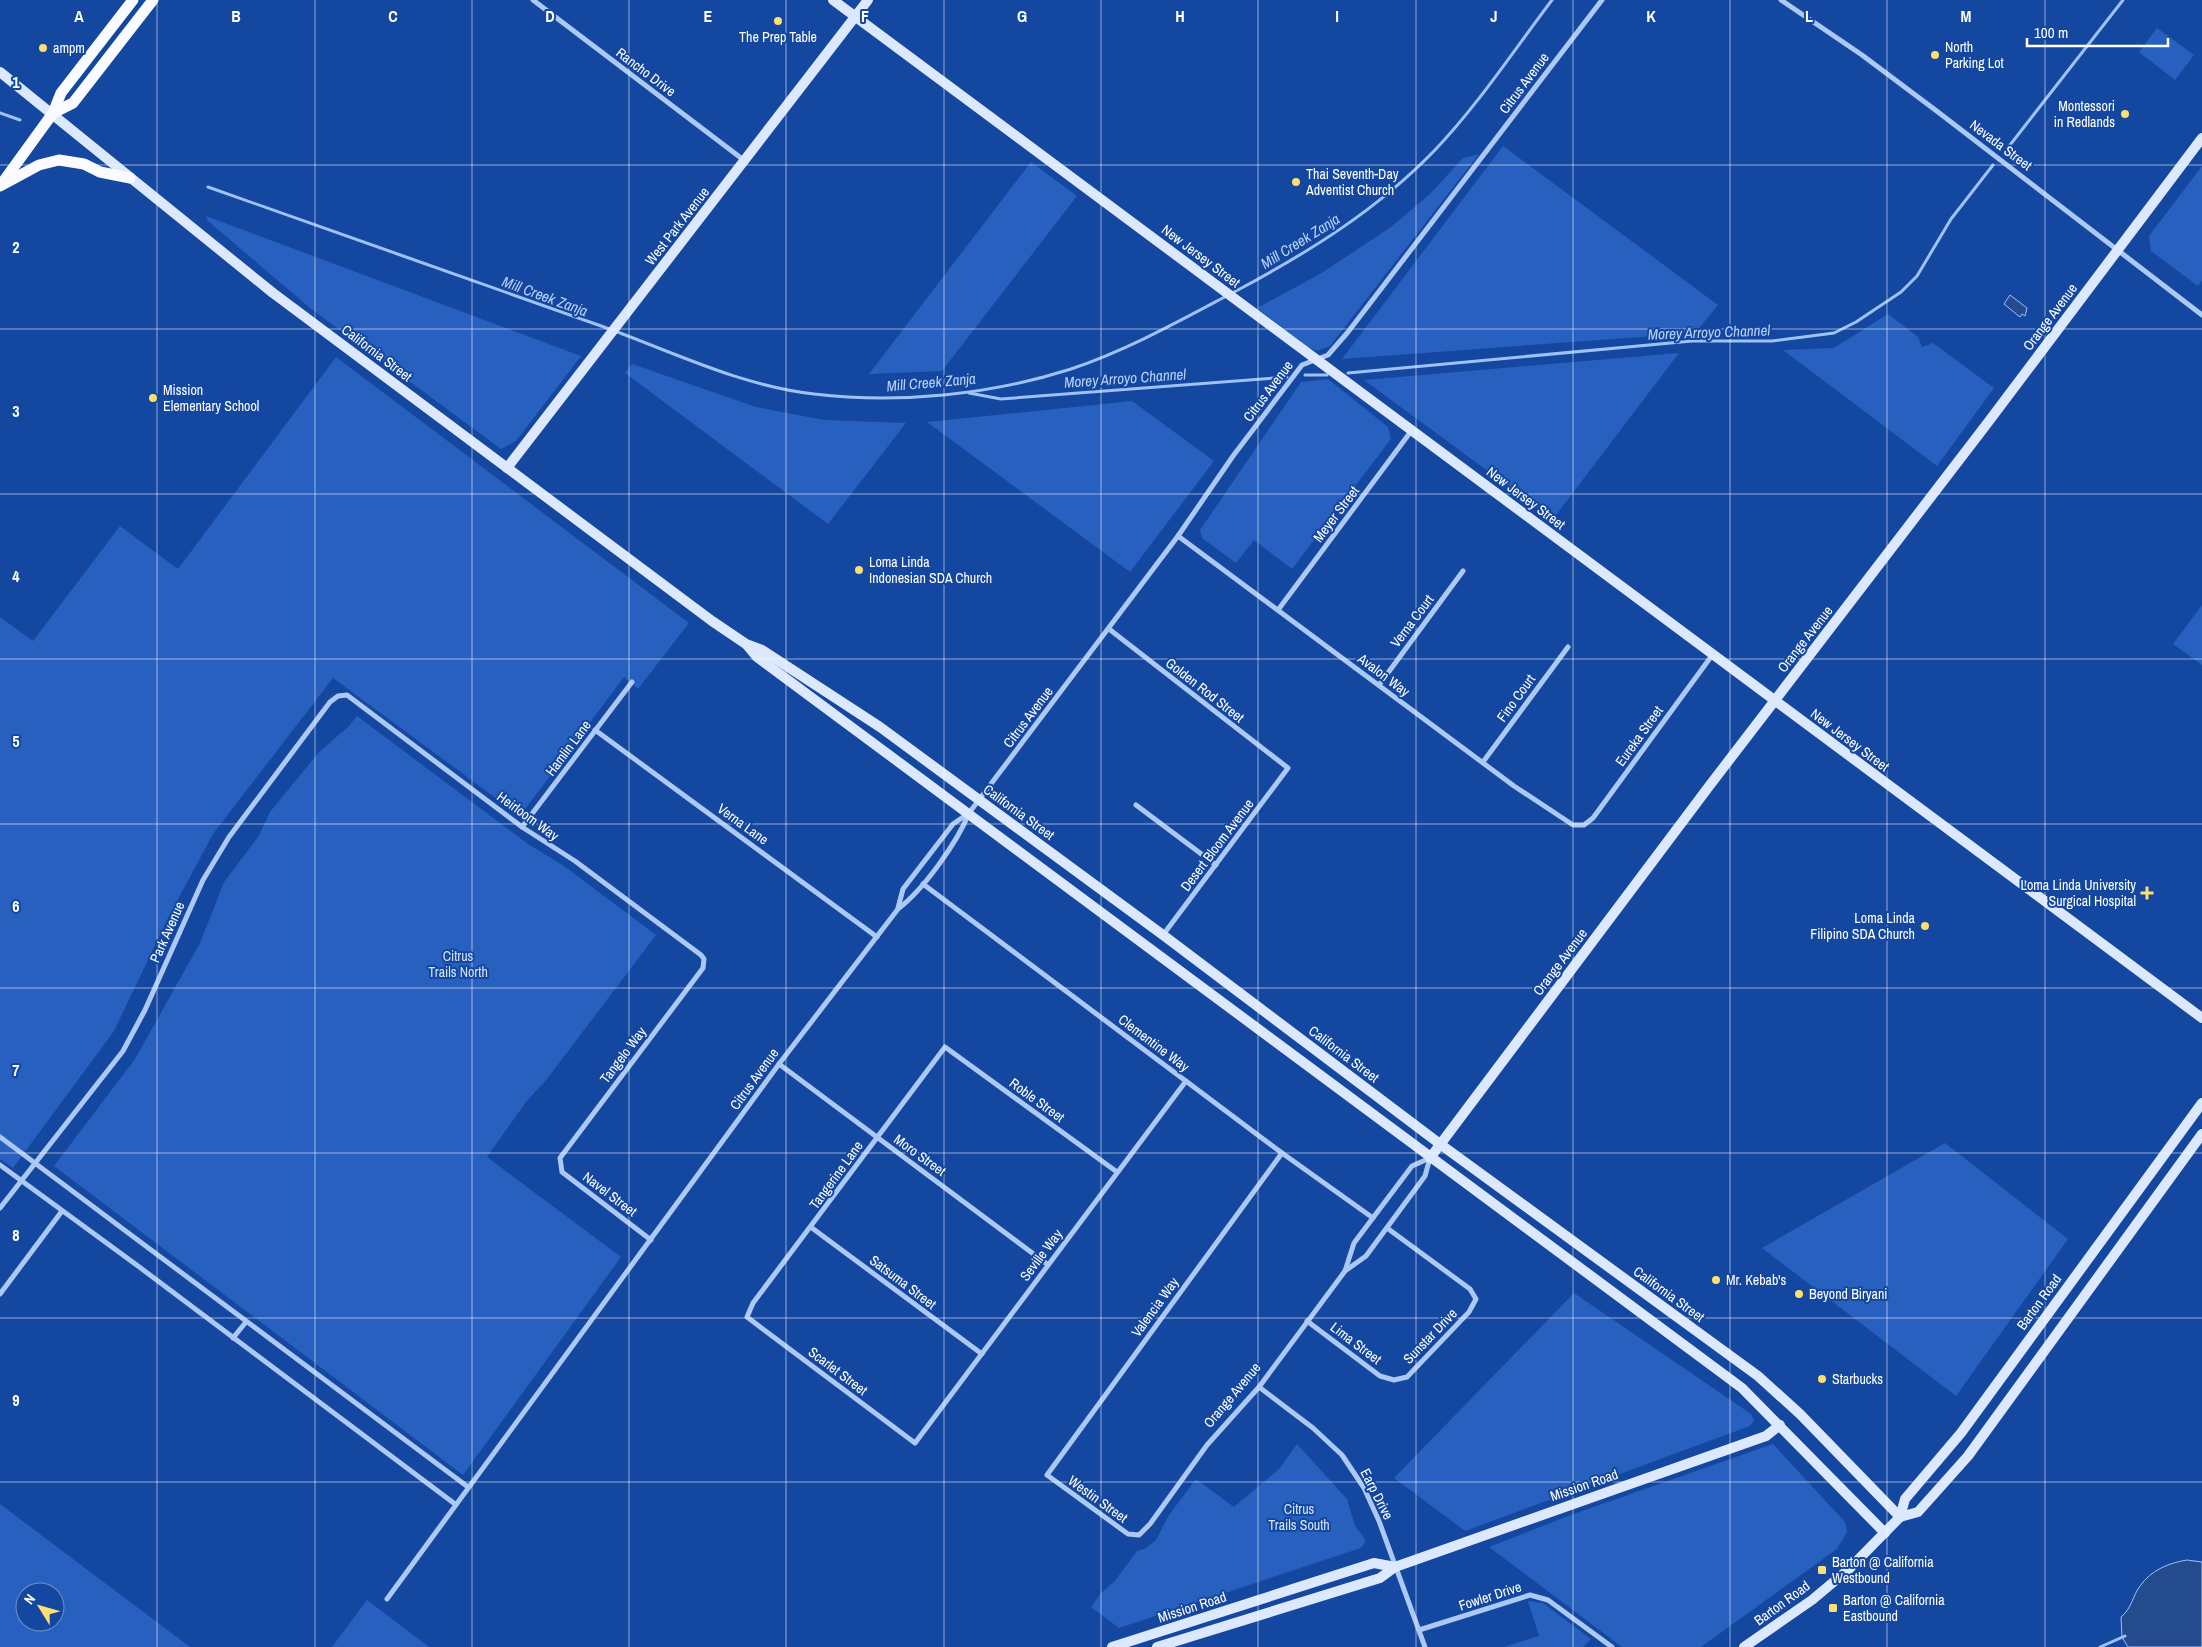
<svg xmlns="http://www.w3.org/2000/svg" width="2202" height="1647" viewBox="0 0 2202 1647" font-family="'Archivo Narrow',sans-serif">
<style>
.green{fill:#2760be;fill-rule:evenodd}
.water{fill:#244b8e;stroke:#9ec2f7}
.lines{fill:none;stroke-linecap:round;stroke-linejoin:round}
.stream{stroke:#9ec2f7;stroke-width:3}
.street{stroke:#acc8f4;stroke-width:5}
.secondary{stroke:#dce8fd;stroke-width:10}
.primary{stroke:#f9fbff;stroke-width:11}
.grid{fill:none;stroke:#fff;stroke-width:1;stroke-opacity:0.55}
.poi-dot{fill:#ffdf6f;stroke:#1447a0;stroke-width:2}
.labels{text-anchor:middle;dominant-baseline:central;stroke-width:4;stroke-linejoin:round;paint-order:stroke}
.poi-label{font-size:14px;fill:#fff;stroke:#1447a0;text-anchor:start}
.street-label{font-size:14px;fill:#fff;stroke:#1447a0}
.park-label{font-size:14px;fill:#d5e5fd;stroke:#1447a0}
.water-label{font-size:15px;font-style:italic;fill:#b9d2fa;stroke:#1447a0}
.grid-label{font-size:16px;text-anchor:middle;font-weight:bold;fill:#fff;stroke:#1447a0;stroke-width:4;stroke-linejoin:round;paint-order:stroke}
</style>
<rect width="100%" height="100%" fill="#1447a0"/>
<g class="green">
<path d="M 2157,28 L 2194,55 L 2175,80 L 2139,52 Z"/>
<path d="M 1503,146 L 1718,305 L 1695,333 L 1342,359 Z"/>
<path d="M 1479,154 L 1330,346 L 1317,351 L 1308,347 L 1257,308 L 1320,274 L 1391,227 L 1431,193 L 1463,158 Z"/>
<path d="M 1031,162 L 1077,196 L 942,371 L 869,374 Z"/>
<path d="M 2202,166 L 2202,280 L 2198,286 L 2151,251 L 2149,236 Z"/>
<path d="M 206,216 L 581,356 L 516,441 L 501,449 L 310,308 L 208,221 Z"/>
<path d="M 1888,314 L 1918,337 L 1922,347 L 1933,343 L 1994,388 L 1937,466 L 1783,350 L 1834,348 Z"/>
<path d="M 1679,353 L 1553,519 L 1364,380 Z"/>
<path d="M 336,357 L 689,623 L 638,689 L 624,677 L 520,816 L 333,678 L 213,834 L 168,918 L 114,1031 L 13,1168 L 0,1159 L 0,617 L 33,641 L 120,526 L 178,569 Z"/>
<path d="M 632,364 L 756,407 L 824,420 L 906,423 L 828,524 L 625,373 Z"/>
<path d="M 1328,379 L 1388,427 L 1391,439 L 1292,569 L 1254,540 L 1236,563 L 1202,538 L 1200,530 L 1301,382 Z"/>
<path d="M 1132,401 L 1214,461 L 1130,572 L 927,422 Z"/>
<path d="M 2202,605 L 2202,665 L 2173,644 Z"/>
<path d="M 357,716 L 528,844 L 564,866 L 656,935 L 547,1079 L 526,1102 L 487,1157 L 621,1257 L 463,1475 L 54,1166 L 135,1059 L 200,943 L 224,882 L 258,837 L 270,812 L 319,752 L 348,727 Z"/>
<path d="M 1945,1143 L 2068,1239 L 1956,1396 L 1762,1248 Z"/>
<path d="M 1574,1293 L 1751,1414 L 1754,1420 L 1750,1426 L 1465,1531 L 1394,1478 Z"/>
<path d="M 1297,1444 L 1347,1499 L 1355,1526 L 1365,1539 L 1364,1544 L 1361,1548 L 1119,1628 L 1091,1607 L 1101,1593 L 1114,1582 L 1137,1551 L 1145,1549 L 1156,1540 L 1169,1515 L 1196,1479 L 1234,1507 L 1280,1468 Z"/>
<path d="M 1773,1444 L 1845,1522 L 1847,1532 L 1837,1549 L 1701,1647 L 1622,1647 L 1489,1547 L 1568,1516 Z"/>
<path d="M 0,1504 L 190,1647 L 0,1647 ZM 25,1592 L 55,1592 L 55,1622 L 25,1622 Z"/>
<path d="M 367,1600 L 429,1647 L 332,1647 Z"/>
<path d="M 1528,1601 L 1543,1603 L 1591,1639 L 1583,1647 L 1504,1647 L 1539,1636 Z"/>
</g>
<g class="water">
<path d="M 2010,295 L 2027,308 L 2025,316 L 2022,314 L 2020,317 L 2004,304 Z"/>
<path d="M 2187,1560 L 2202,1562 L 2202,1647 L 2128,1647 L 2122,1637 L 2121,1617 C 2132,1608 2132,1597 2140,1586 C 2151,1570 2169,1563 2187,1560 Z"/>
</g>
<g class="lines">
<g class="stream">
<path d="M 0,113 L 20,120"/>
<path d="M 2010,145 L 2123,0"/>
<path d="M 208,187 C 340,234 472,280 604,327 C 673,352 741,386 814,394 C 898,404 990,395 1071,369 C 1128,350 1183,319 1236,291 C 1309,252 1377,210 1435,150 C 1478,105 1514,50 1552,0"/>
<path d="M 1348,373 L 1692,341 L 1772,341 L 1834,333 L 1856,322 L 1901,292 L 1917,276 L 1951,219 L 1993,165"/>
<path d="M 1305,375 L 1327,375"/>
<path d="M 969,393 L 1001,399 L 1287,377"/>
<path d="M 2100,1647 L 2125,1636"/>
</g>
<g class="street">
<path d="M 533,0 L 745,161"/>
<path d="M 1781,0 L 1862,55 L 1938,112 L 2202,315"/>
<path d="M 1178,536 L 1514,786 L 1573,825 L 1584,825 L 1593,818 L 1713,654"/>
<path d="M 1278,610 L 1412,430"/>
<path d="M 1109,629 L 1288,768 L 1163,935"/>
<path d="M 1379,685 L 1463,571"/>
<path d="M 595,730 L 877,937"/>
<path d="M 1483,762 L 1568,647"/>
<path d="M 1136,805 L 1216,865"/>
<path d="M 522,827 L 632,682"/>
<path d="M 923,884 L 1282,1153 L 1373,1218"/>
<path d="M 898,908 L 903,889 L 953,824 L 969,813"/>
<path d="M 779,1064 L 1047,1264"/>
<path d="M 0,1137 L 468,1487"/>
<path d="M 1282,1153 L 1047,1475 L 1128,1534 L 1139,1535 L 1150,1524 L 1207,1445 L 1259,1387 L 1345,1271 L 1366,1256 L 1425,1176 L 1430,1158"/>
<path d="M 0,1165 L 138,1266 L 455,1504"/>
<path d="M 1117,1172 L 945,1047 L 753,1303 L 747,1317 L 915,1443 L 1186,1081"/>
<path d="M 0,1208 L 123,1051 L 145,1010 L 203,880 L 229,837 L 330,702 L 338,696 L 347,695 L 522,827 L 575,861 L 701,955 L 704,959 L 703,968 L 560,1158 L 562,1172 L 651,1240"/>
<path d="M 812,1228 L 982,1354"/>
<path d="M 1345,1271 L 1354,1243 L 1412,1166 L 1430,1158"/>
<path d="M 0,1294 L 62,1211"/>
<path d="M 1307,1321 L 1380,1376 L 1394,1380 L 1407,1377 L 1469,1312 L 1476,1299 L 1470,1289 L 1387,1228"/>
<path d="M 233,1338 L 246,1322"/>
<path d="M 1259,1387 L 1313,1428 L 1342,1455 L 1364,1488 L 1379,1521 L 1425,1647"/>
<path d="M 387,1599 L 779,1064 L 898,909 C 923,890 957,843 969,813 L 1178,536 L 1233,456 L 1302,365 L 1328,355 L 1348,332 L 1602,0"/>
<path d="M 1419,1630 L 1530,1595 L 1548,1600 L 1612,1647"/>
</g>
<g class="secondary">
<path d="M 833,0 L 2202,1018"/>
<path d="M 0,72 L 273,293 L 712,621 L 746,644 L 762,650 L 880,727 L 1163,935 L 1440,1144 L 1758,1376 L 1800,1414 L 1900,1517"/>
<path d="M 507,468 L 868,0"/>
<path d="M 747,645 L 757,657 L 1742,1388 L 1885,1533"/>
<path d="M 1430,1158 L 1710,785 L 1986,425 L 2202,138"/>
<path d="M 1900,1517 L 1918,1512 L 1968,1456 L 2202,1134"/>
<path d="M 1112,1647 L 1374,1563 L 1395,1567"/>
<path d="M 1157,1647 L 1380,1578 L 1395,1567 L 1766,1436 L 1780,1425"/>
<path d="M 1744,1647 L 1812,1600 L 1849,1569 L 1900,1517 L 1905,1499 L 1961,1433 L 2202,1103"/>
</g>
<g class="primary">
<path d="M 53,113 L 73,103 L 153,0"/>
<path d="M 2,185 L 39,165 L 59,160 L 84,164 L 100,172 L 130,178"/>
<path d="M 0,186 L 53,113 L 61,93 L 133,0"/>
</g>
</g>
<path class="grid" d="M 157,0 L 157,1647M 315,0 L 315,1647M 472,0 L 472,1647M 629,0 L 629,1647M 786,0 L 786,1647M 944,0 L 944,1647M 1101,0 L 1101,1647M 1258,0 L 1258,1647M 1416,0 L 1416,1647M 1573,0 L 1573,1647M 1730,0 L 1730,1647M 1887,0 L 1887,1647M 2045,0 L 2045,1647M 0,165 L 2202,165M 0,329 L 2202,329M 0,494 L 2202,494M 0,659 L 2202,659M 0,824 L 2202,824M 0,988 L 2202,988M 0,1153 L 2202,1153M 0,1318 L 2202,1318M 0,1482 L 2202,1482"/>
<g class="poi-dot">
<circle cx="778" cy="21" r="5"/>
<circle cx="43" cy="48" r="5"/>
<circle cx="1935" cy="55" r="5"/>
<circle cx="2125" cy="114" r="5"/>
<circle cx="1296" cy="182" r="5"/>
<circle cx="153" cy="398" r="5"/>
<circle cx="859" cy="570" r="5"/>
<path d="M2144.5 885.5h5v5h5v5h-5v5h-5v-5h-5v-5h5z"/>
<circle cx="1925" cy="926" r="5"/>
<circle cx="1716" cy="1280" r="5"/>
<circle cx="1799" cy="1294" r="5"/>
<circle cx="1822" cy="1379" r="5"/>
<rect x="1817" y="1565" width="10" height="10" rx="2.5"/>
<rect x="1828" y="1603" width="10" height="10" rx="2.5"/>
</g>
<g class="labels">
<g class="poi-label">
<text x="778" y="37" text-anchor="middle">The Prep Table</text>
<text x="1945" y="47">North<tspan x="1945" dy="16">Parking Lot</tspan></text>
<text x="53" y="48">ampm</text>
<text x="2115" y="106" text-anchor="end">Montessori<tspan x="2115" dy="16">in Redlands</tspan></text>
<text x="1306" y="174">Thai Seventh-Day<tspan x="1306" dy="16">Adventist Church</tspan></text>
<text x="163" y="390">Mission<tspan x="163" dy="16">Elementary School</tspan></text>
<text x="869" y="562">Loma Linda<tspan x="869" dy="16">Indonesian SDA Church</tspan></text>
<text x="2136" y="885" text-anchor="end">Loma Linda University<tspan x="2136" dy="16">Surgical Hospital</tspan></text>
<text x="1915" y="918" text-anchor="end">Loma Linda<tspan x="1915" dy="16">Filipino SDA Church</tspan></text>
<text x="1726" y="1280">Mr. Kebab's</text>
<text x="1809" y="1294">Beyond Biryani</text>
<text x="1832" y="1379">Starbucks</text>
<text x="1832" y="1562">Barton @ California<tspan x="1832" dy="16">Westbound</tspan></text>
<text x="1843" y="1600">Barton @ California<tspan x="1843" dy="16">Eastbound</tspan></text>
</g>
<g class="street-label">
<text transform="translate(646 72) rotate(37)">Rancho Drive</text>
<text transform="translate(1524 83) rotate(-53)">Citrus Avenue</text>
<text transform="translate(2001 145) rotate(37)">Nevada Street</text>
<text transform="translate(677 226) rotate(-52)">West Park Avenue</text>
<text transform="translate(1201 256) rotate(37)">New Jersey Street</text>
<text transform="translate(2050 317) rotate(-53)">Orange Avenue</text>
<text transform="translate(377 353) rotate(37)">California Street</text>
<text transform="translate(1268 391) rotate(-53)">Citrus Avenue</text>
<text transform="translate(1526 498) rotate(37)">New Jersey Street</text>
<text transform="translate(1336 514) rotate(-53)">Meyer Street</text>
<text transform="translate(1412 621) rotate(-53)">Verna Court</text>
<text transform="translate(1805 639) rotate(-52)">Orange Avenue</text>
<text transform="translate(1384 675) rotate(37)">Avalon Way</text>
<text transform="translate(1205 690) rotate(38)">Golden Rod Street</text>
<text transform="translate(1516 698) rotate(-54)">Fino Court</text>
<text transform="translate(1028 717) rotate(-53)">Citrus Avenue</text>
<text transform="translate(1639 736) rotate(-54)">Eureka Street</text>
<text transform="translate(1850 740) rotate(37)">New Jersey Street</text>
<text transform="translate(568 748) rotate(-53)">Hamlin Lane</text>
<text transform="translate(1019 812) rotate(36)">California Street</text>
<text transform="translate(528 816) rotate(36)">Heirloom Way</text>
<text transform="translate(743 824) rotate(36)">Verna Lane</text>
<text transform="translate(1217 845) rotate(-53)">Desert Bloom Avenue</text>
<text transform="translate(167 932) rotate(-66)">Park Avenue</text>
<text transform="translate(1560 962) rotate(-53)">Orange Avenue</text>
<text transform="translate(1154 1043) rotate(37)">Clementine Way</text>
<text transform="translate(1344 1054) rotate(37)">California Street</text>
<text transform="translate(623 1055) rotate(-53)">Tangelo Way</text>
<text transform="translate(754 1079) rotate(-54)">Citrus Avenue</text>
<text transform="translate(1037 1100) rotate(36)">Roble Street</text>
<text transform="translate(920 1155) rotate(36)">Moro Street</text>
<text transform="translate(836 1175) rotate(-54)">Tangerine Lane</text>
<text transform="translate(610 1194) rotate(37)">Navel Street</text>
<text transform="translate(1041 1255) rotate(-53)">Seville Way</text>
<text transform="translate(903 1282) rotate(37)">Satsuma Street</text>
<text transform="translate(1669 1294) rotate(36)">California Street</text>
<text transform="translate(2039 1302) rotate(-54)">Barton Road</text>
<text transform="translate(1155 1307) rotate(-54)">Valencia Way</text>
<text transform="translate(1430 1336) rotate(-46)">Sunstar Drive</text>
<text transform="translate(1356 1343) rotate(37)">Lima Street</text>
<text transform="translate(838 1371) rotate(37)">Scarlet Street</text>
<text transform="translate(1232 1395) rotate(-50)">Orange Avenue</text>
<text transform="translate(1584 1485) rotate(-19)">Mission Road</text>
<text transform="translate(1377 1494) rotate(63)">Earp Drive</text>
<text transform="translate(1098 1499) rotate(36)">Westin Street</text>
<text transform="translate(1490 1596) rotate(-18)">Fowler Drive</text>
<text transform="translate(1782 1603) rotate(-36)">Barton Road</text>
<text transform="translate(1192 1607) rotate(-18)">Mission Road</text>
</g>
<g class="park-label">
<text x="458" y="956">Citrus<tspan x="458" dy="16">Trails North</tspan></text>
<text x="1299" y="1509">Citrus<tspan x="1299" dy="16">Trails South</tspan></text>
</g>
<g class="water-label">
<text transform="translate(1300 241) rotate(-32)">Mill Creek Zanja</text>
<text transform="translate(545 296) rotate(20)">Mill Creek Zanja</text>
<text transform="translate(1709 332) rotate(-2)">Morey Arroyo Channel</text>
<text transform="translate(1125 378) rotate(-4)">Morey Arroyo Channel</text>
<text transform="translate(931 382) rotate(-5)">Mill Creek Zanja</text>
</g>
</g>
<g class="grid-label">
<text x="79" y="22">A</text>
<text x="236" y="22">B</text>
<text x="393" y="22">C</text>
<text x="550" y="22">D</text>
<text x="708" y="22">E</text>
<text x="865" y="22">F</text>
<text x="1022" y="22">G</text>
<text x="1180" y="22">H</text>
<text x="1337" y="22">I</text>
<text x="1494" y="22">J</text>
<text x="1651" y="22">K</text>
<text x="1809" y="22">L</text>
<text x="1966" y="22">M</text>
<text x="16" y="88">1</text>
<text x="16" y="253">2</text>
<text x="16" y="417">3</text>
<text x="16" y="582">4</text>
<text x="16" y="747">5</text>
<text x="16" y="912">6</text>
<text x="16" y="1076">7</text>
<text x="16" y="1241">8</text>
<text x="16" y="1406">9</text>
</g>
<g transform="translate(40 1607) rotate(307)"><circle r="24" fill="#1447a0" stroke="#7291c6"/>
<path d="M0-4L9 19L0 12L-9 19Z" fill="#ffdf6f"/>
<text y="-8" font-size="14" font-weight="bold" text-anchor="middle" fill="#ffffff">N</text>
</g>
<path d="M2027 38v8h141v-8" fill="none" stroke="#ffffff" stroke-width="2.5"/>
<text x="2034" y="38" font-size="15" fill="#ffffff" stroke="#1447a0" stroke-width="4" paint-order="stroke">100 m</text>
</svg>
